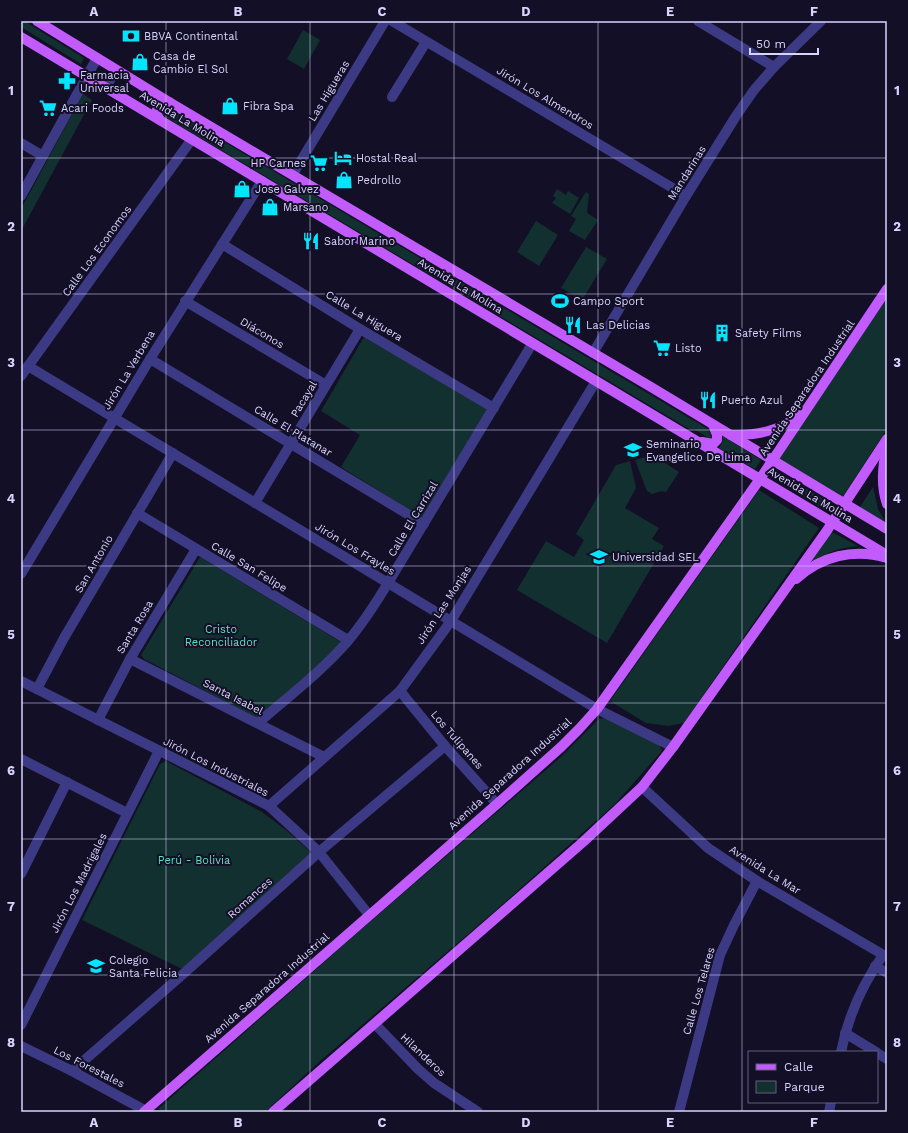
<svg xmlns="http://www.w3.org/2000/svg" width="908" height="1133" viewBox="0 0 908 1133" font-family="'Work Sans',sans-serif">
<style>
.green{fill:#12302f}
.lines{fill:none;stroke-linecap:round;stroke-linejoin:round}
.minor{stroke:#3d3a85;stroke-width:10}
.major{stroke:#c25bff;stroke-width:10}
.grid{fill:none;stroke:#d9d4ff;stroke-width:1;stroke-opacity:0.55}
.labels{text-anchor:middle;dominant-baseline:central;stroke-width:4;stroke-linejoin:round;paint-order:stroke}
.poi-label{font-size:11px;fill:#d9d4ff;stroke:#130f26;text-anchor:start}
.street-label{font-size:11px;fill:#d9d4ff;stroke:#130f26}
.park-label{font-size:11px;fill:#5fe0c0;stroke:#130f26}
.neatline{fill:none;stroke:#d9d4ff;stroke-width:1.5}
.grid-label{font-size:13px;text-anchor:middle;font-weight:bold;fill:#d9d4ff}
</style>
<rect width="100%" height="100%" fill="#130f26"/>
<g class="green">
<path d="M 21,21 L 24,21 L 84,58 L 81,64 L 21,27 Z"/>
<path d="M 303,30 L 320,40 L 304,69 L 287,59 Z"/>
<path d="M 83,94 L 92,100 L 21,231 L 21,209 Z"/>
<path d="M 165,109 L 169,109 L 708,429 L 712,438 L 710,439 L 694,429 L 691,430 L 164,116 L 163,113 Z"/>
<path d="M 557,189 L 566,195 L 568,191 L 579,198 L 570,214 L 552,203 L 556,198 L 553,196 Z"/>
<path d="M 586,192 L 589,194 L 587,213 L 598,220 L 585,240 L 569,231 L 576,219 L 571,216 Z"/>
<path d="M 536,221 L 558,235 L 539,266 L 517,252 Z"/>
<path d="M 586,247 L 607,259 L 582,300 L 561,288 Z"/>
<path d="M 887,297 L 887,429 L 843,496 L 778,459 Z"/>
<path d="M 364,337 L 486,408 L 487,412 L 423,516 L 419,516 L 341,467 L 360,435 L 321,411 Z"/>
<path d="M 723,436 L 761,460 L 755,469 L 719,448 L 722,443 Z"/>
<path d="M 653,455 L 679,472 L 666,492 L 662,491 L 652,494 L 647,491 L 635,460 Z"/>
<path d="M 630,461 L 636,488 L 625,508 L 659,528 L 652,539 L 664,546 L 607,643 L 517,590 L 546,541 L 574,557 L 584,540 L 576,534 L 616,465 Z"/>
<path d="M 776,471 L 834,505 L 826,509 L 821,508 L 781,482 L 776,475 Z"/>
<path d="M 873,487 L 878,509 L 887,525 L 860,507 Z"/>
<path d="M 759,490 L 819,528 L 684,723 L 668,726 L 646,723 L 610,701 Z"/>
<path d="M 830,531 L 858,546 C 832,549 824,554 804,568 Z"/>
<path d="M 200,557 L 341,642 L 340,647 L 261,720 L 144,659 L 141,655 Z"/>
<path d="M 610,717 L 657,741 L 662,751 L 615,804 L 503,904 L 318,1063 L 265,1112 L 164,1112 L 158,1109 L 364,927 L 562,756 L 599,719 Z"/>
<path d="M 166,761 L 262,812 L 286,830 L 312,853 L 182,969 L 82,920 L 160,764 Z"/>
</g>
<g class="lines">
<g class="minor">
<path d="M 392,21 L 686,196"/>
<path d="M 698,21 L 774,67"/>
<path d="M 106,87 L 116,70"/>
<path d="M 392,97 L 426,42"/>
<path d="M 21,143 L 43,156"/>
<path d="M 293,174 L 385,21"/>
<path d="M 21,196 L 97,58"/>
<path d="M 222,244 L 360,329 L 494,408"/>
<path d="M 185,301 L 326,385"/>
<path d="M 593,353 L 686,196 L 736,116 L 754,90 L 774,67 L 821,21"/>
<path d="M 150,359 L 424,524"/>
<path d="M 28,366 L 597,709 L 673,747"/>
<path d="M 21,376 L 192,139"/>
<path d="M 255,503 L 360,329"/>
<path d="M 137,513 L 348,640"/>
<path d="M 21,574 L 150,359 L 262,181"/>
<path d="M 130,659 L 324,757"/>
<path d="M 21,681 L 269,806 L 319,852 L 369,915"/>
<path d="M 37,689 L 64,638 L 173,453"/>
<path d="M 400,691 L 445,746 L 497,804"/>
<path d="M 98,720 L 130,659 L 196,549"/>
<path d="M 258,723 C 288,697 322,671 348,641 C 363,623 376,603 388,583 L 532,344"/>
<path d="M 21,759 L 127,813"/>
<path d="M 642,787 L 708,848 L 757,881 L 887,957"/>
<path d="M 269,806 L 400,691 L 451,621 L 596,381"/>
<path d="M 21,874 L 67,782"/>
<path d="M 875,966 L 887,973"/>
<path d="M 375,1024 L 418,1069 L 434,1083 L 478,1112"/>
<path d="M 21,1025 L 159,751"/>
<path d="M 845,1033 L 876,1052"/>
<path d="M 21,1046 L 72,1071 L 148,1112"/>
<path d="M 841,1052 C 848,1016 862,985 883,955"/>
<path d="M 877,1053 L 887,1059"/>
<path d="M 72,1071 L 182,975 L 319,852 L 445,746"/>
<path d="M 679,1112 L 720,955 L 734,925 L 757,881"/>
<path d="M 829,1112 L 831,1102"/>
</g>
<g class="major">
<path d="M 37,21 L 169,102 L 651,387 L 887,529"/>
<path d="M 21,37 L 887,555"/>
<path d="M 160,120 C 153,110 158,102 169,102"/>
<path d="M 731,435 C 757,436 779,431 800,415"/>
<path d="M 702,442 L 713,444 L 717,440 L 717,435 L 713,425"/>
<path d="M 887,449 C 882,466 881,487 887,504"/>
<path d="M 796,579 C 821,556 854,548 887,558"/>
<path d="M 144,1112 L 497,804 L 561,747 L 579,729 L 597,709 L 760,479 L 887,289"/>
<path d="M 273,1112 L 583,842 L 642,787 L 673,747 L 826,532 L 887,439"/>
</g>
</g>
<path class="grid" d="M 166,21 L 166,1112M 310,21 L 310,1112M 454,21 L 454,1112M 598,21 L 598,1112M 742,21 L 742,1112M 21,158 L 887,158M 21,294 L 887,294M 21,430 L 887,430M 21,566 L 887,566M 21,703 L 887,703M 21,839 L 887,839M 21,975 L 887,975"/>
<defs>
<g id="bank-bare" transform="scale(1.38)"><path d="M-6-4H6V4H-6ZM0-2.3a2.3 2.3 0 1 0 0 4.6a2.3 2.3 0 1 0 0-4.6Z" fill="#00e5ff" stroke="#130f26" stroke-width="2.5" paint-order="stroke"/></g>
<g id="shop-bare" transform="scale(1.38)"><path d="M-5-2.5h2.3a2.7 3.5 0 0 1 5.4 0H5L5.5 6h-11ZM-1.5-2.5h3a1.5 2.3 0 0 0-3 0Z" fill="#00e5ff" stroke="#130f26" stroke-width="2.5" paint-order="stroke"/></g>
<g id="pharmacy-bare" transform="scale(1.38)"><path d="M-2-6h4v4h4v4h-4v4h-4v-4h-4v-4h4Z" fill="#00e5ff" stroke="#130f26" stroke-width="2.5" paint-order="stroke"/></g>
<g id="supermarket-bare" transform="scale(1.38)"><path d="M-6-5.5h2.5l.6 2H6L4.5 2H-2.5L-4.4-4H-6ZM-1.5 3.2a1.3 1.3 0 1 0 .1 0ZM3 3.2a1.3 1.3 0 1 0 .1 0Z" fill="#00e5ff" stroke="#130f26" stroke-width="2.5" paint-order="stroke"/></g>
<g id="hotel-bare" transform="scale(1.38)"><path d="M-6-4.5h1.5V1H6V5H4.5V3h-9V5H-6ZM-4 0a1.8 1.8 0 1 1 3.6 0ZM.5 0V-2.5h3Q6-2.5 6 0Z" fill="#00e5ff" stroke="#130f26" stroke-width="2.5" paint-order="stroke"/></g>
<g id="restaurant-bare" transform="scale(1.38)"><path d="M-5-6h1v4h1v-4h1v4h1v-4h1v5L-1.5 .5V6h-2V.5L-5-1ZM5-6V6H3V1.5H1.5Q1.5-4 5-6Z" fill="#00e5ff" stroke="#130f26" stroke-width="2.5" paint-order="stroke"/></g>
<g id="stadium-bare" transform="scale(1.38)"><path d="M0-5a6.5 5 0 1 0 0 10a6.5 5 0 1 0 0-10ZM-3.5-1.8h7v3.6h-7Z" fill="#00e5ff" stroke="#130f26" stroke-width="2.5" paint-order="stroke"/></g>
<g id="building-bare" transform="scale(1.38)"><path d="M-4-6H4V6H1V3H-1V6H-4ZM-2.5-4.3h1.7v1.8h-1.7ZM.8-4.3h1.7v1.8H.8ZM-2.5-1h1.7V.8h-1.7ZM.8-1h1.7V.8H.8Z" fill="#00e5ff" stroke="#130f26" stroke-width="2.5" paint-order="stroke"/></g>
<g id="school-bare" transform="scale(1.38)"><path d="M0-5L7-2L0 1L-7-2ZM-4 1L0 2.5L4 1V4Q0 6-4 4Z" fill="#00e5ff" stroke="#130f26" stroke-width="2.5" paint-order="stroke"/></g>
<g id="university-bare" transform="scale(1.38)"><path d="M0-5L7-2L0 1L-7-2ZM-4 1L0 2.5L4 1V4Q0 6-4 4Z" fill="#00e5ff" stroke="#130f26" stroke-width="2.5" paint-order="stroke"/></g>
</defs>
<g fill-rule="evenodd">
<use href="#bank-bare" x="131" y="36"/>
<use href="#shop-bare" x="140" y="62"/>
<use href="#pharmacy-bare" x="67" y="81"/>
<use href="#shop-bare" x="230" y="106"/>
<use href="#supermarket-bare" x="48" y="108"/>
<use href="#hotel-bare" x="343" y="158"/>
<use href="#supermarket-bare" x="319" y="163"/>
<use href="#shop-bare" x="344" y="180"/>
<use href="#shop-bare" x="242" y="189"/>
<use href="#shop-bare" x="270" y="207"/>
<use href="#restaurant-bare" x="311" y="241"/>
<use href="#stadium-bare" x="560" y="301"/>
<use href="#restaurant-bare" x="573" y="325"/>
<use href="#building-bare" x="722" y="333"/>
<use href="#supermarket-bare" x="662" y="348"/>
<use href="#restaurant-bare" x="708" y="400"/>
<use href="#school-bare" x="633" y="450"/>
<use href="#university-bare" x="599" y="557"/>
<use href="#school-bare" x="96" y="966"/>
</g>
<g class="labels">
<g class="poi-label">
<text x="144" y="36">BBVA Continental</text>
<text x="153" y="56">Casa de<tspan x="153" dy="13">Cambio El Sol</tspan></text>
<text x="80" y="75">Farmacia<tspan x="80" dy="13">Universal</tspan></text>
<text x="243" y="106">Fibra Spa</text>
<text x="61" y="108">Acari Foods</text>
<text x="356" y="158">Hostal Real</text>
<text x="306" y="163" text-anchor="end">HP Carnes</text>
<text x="357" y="180">Pedrollo</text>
<text x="255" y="189">Jose Galvez</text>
<text x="283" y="207">Marsano</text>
<text x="324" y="241">Sabor Marino</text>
<text x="573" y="301">Campo Sport</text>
<text x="586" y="325">Las Delicias</text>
<text x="735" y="333">Safety Films</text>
<text x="675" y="348">Listo</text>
<text x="721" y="400">Puerto Azul</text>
<text x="646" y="444">Seminario<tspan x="646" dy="13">Evangelico De Lima</tspan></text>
<text x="612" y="557">Universidad SEL</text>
<text x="109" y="960">Colegio<tspan x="109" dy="13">Santa Felicia</tspan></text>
</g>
<g class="street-label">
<text transform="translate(329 91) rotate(-59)">Las Higueras</text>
<text transform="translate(545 98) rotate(31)">Jirón Los Almendros</text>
<text transform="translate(182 119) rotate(31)">Avenida La Molina</text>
<text transform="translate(687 173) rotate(-58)">Mandarinas</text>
<text transform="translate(97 251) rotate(-54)">Calle Los Economos</text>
<text transform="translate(460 286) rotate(31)">Avenida La Molina</text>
<text transform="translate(364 316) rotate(31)">Calle La Higuera</text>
<text transform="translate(262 333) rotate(31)">Diáconos</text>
<text transform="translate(129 370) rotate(-59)">Jirón La Verbena</text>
<text transform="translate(807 388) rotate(-56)">Avenida Separadora Industrial</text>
<text transform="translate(304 399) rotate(-59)">Pacayal</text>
<text transform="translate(293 431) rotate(31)">Calle El Platanar</text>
<text transform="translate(810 495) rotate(31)">Avenida La Molina</text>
<text transform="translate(413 519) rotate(-59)">Calle El Carrizal</text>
<text transform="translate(355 549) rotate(31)">Jirón Los Frayles</text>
<text transform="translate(94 564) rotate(-60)">San Antonio</text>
<text transform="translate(249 567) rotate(31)">Calle San Felipe</text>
<text transform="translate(444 605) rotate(-57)">Jirón Las Monjas</text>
<text transform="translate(135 627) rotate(-59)">Santa Rosa</text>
<text transform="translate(233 697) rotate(27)">Santa Isabel</text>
<text transform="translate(457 740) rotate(49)">Los Tulipanes</text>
<text transform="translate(216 767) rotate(27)">Jirón Los Industriales</text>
<text transform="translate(510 774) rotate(-42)">Avenida Separadora Industrial</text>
<text transform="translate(765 870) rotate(32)">Avenida La Mar</text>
<text transform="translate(79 883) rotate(-63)">Jirón Los Madrigales</text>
<text transform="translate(250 898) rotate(-42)">Romances</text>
<text transform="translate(267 988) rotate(-41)">Avenida Separadora Industrial</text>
<text transform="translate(699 991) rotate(-74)">Calle Los Telares</text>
<text transform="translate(423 1055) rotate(43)">Hilanderos</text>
<text transform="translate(89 1067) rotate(27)">Los Forestales</text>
</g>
<g class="park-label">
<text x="221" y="629">Cristo<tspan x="221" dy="13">Reconciliador</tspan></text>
<text x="194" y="860">Perú - Bolivia</text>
</g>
</g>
<rect width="908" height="1133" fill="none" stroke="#130f26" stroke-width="44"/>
<rect x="748" y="1051" width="130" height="52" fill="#130f26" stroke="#625e7d"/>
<rect x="756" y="1064" width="20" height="6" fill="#c25bff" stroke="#625e7d"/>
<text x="784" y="1071" font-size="12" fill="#d9d4ff">Calle</text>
<rect x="756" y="1081" width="20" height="12" fill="#12302f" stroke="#625e7d"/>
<text x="784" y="1091" font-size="12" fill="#d9d4ff">Parque</text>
<path d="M750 48v6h68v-6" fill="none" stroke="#d9d4ff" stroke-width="2"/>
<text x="756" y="48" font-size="12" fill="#d9d4ff" stroke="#130f26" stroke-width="3" paint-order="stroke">50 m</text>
<rect x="22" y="22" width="864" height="1089" class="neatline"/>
<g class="grid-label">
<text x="94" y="16">A</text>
<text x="238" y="16">B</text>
<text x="382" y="16">C</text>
<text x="526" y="16">D</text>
<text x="670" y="16">E</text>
<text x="814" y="16">F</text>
<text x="11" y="95">1</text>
<text x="897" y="95">1</text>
<text x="11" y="231">2</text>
<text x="897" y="231">2</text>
<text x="11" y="367">3</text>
<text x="897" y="367">3</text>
<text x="11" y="503">4</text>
<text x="897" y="503">4</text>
<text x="11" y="639">5</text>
<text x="897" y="639">5</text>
<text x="11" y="775">6</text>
<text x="897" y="775">6</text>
<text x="11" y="911">7</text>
<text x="897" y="911">7</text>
<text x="11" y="1047">8</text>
<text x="897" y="1047">8</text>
<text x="94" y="1127">A</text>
<text x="238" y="1127">B</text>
<text x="382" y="1127">C</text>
<text x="526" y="1127">D</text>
<text x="670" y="1127">E</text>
<text x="814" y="1127">F</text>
</g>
</svg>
